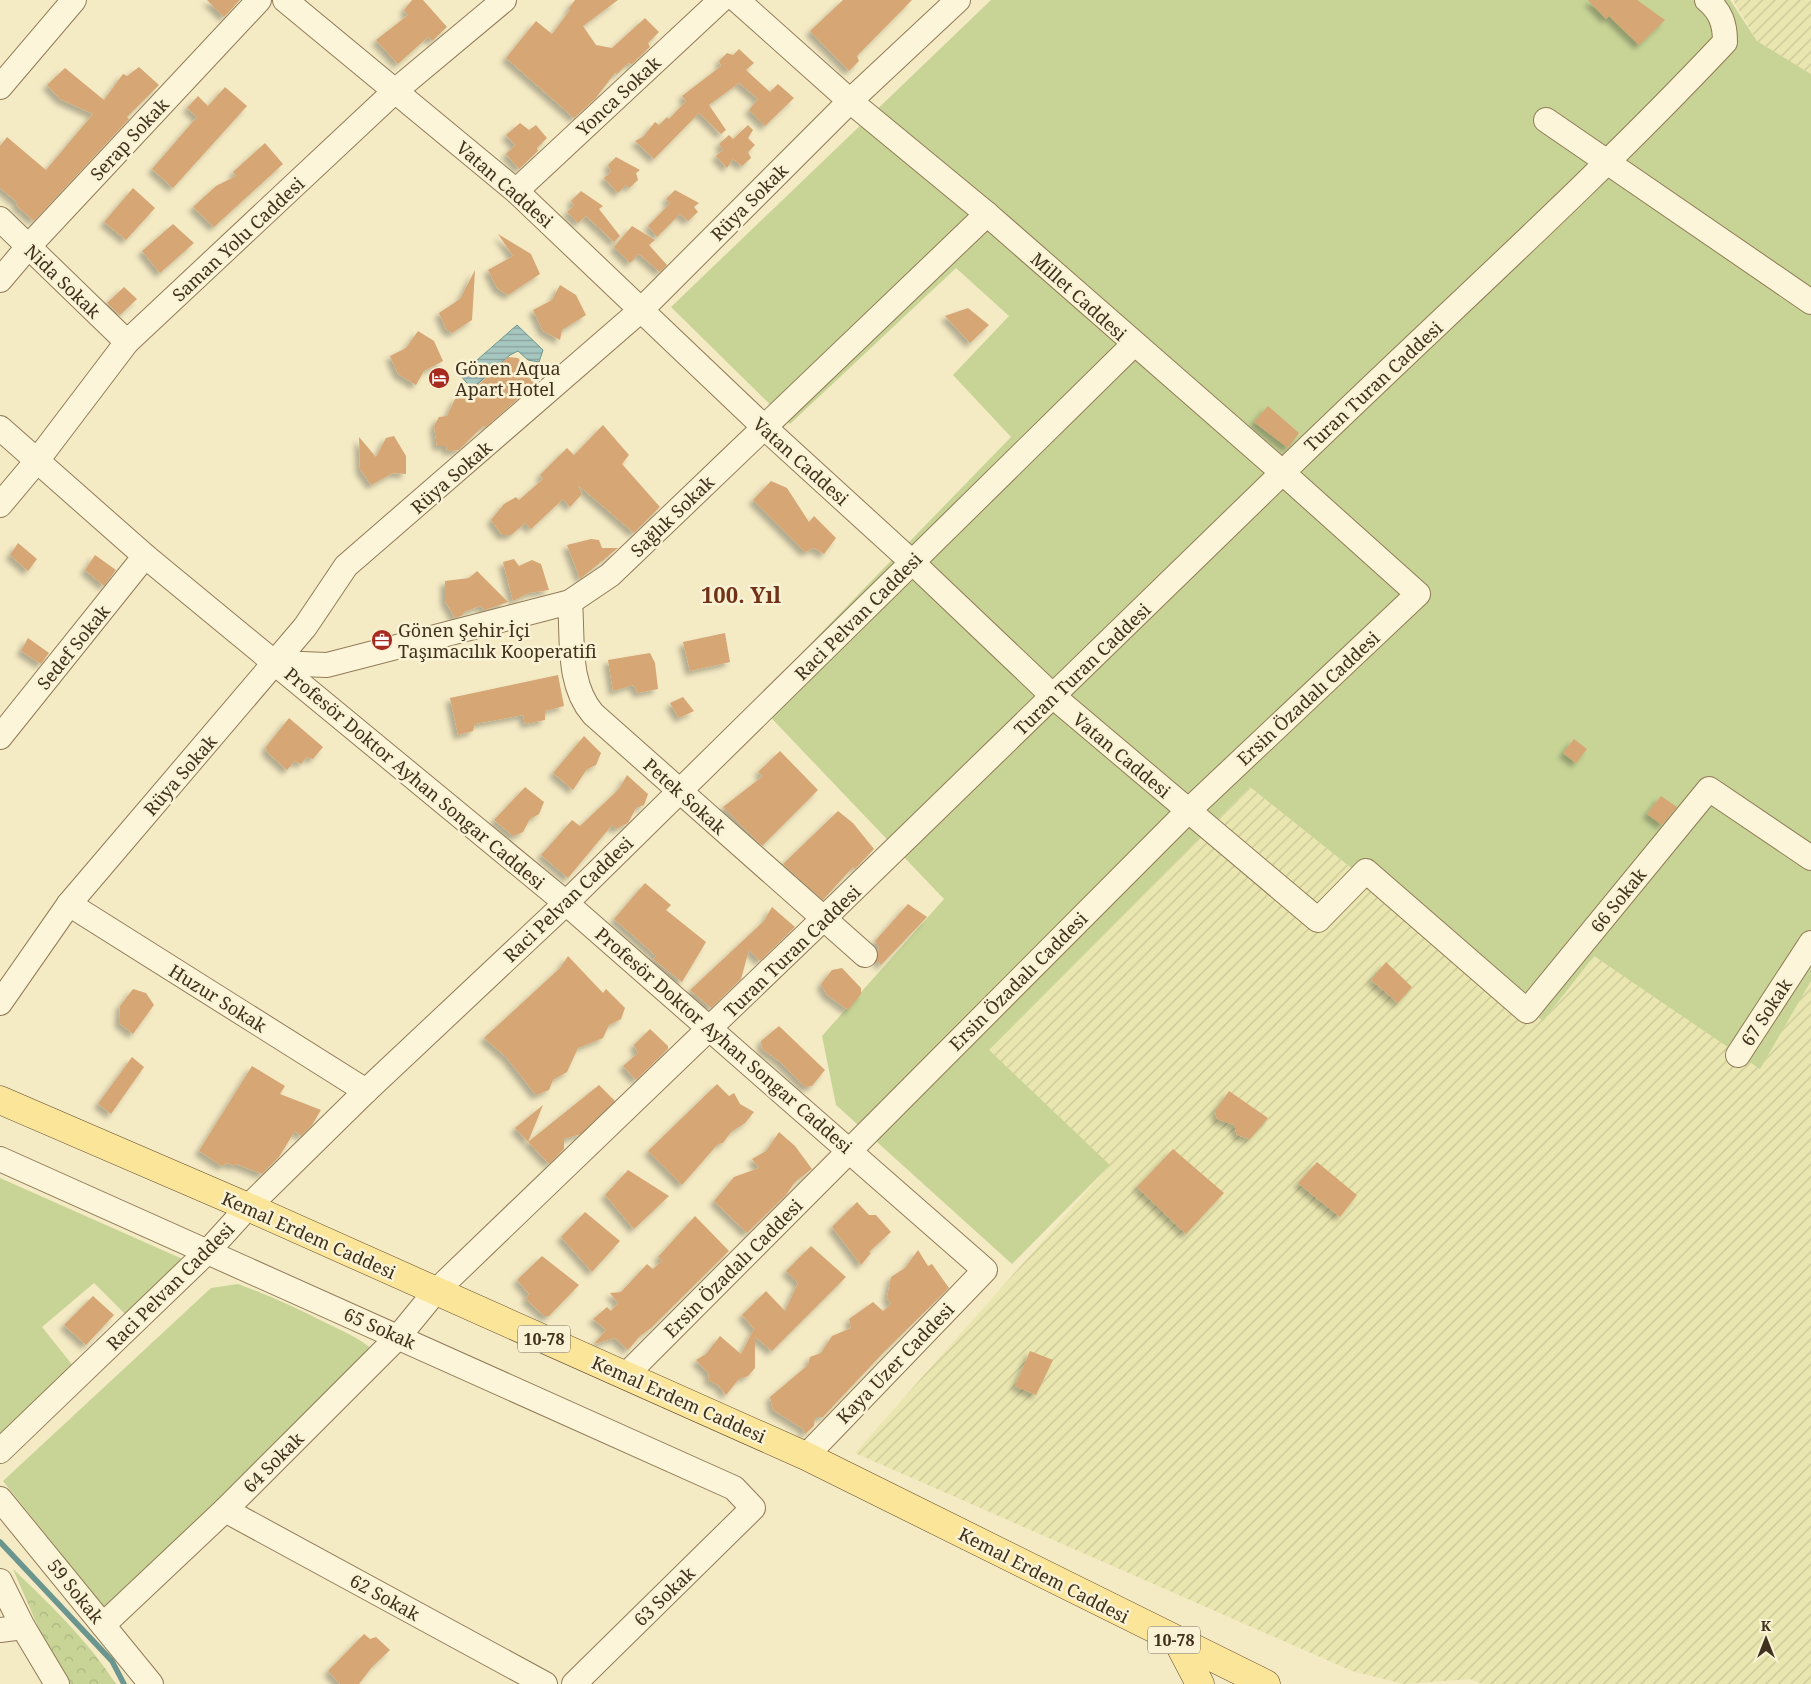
<svg xmlns="http://www.w3.org/2000/svg" width="1811" height="1684" viewBox="0 0 1811 1684" font-family="'Noto Serif',serif">
<style>
.farmland{fill:url(#farmland-furrows)}
.grass{fill:#c7d496}
.forest{fill:url(#forest-crowns)}
.water{fill:url(#water-rules);stroke:#6b968f}
.lines{fill:none;stroke-linecap:round;stroke-linejoin:round}
.stream{stroke:#6b968f;stroke-width:5.5}
.building{fill:#d6a675;filter:url(#shadow)}
.minor-casing{stroke:#917b57;stroke-width:26}
.major-casing{stroke:#5f482c;stroke-width:29}
.minor{stroke:#fdf5d9;stroke-width:24}
.major{stroke:#fae598;stroke-width:28}
.labels{text-anchor:middle;dominant-baseline:central;stroke-width:5;stroke-linejoin:round;paint-order:stroke}
.shield{fill:#faf2d5;stroke:#776b54;stroke-width:1}
.shield-label{font-size:16px;font-weight:bold;fill:#3f311d}
.street-label{font-size:18px;fill:#3f311d;stroke:#faf2d5}
.poi-label{font-size:18px;fill:#3f311d;stroke:#faf2d5;text-anchor:start}
.district-label{font-size:22px;font-weight:bold;fill:#723217;stroke:#faf2d5}
</style>
<defs>
<pattern id="farmland-furrows" width="10" height="10" patternUnits="userSpaceOnUse" patternTransform="scale(1.25)"><rect width="10" height="10" fill="#eae6b0"/><path d="M-1 1l2-2M0 10L10 0M9 11l2-2" fill="none" stroke="#cac697"/></pattern>
<pattern id="forest-crowns" width="20" height="18" patternUnits="userSpaceOnUse" patternTransform="scale(1.25)"><rect width="20" height="18" fill="#c7d496"/><path d="M2 6a3 3 0 1 1 6 0M12 15a3 3 0 1 1 6 0" fill="none" stroke="#acb681"/></pattern>
<pattern id="water-rules" width="6" height="5" patternUnits="userSpaceOnUse" patternTransform="scale(1.25)"><rect width="6" height="5" fill="#a6c6c0"/><path d="M0 2.5h6" fill="none" stroke="#89a19b"/></pattern>
<filter id="shadow"><feDropShadow dx="-4.5" dy="4.5" stdDeviation="2.5" flood-color="#0004"/></filter>
</defs>
<rect width="100%" height="100%" fill="#f4eac4"/>
<g class="farmland">
<path d="M 1733,0 L 1811,0 L 1811,74 L 1757,41 Z"/>
<path d="M 1250,787 L 1543,1021 L 1594,956 L 1760,1068 L 1811,981 L 1811,1684 L 1483,1684 L 1470,1679 L 1404,1684 L 1352,1671 L 855,1453 L 1110,1165 L 988,1050 Z"/>
</g>
<g class="grass">
<path d="M 991,0 L 1730,0 L 1757,41 L 1811,74 L 1811,981 L 1760,1069 L 1594,956 L 1543,1021 L 1250,787 L 989,1050 L 1110,1165 L 1012,1264 L 836,1105 L 822,1036 L 944,899 L 755,701 L 1011,437 L 953,375 L 1009,316 L 956,268 L 790,424 L 671,307 Z"/>
<path d="M 0,1178 L 187,1261 L 128,1317 L 94,1283 L 42,1327 L 74,1367 L 0,1440 Z"/>
<path d="M 238,1284 C 268,1295 297,1308 326,1323 C 343,1331 359,1338 373,1350 L 108,1613 L 3,1481 L 211,1288 Z"/>
</g>
<path class="forest" d="M 13,1569 C 50,1604 88,1641 116,1684 L 67,1684 L 54,1664 Z"/>
<path class="water" d="M 517,325 L 543,350 L 539,362 L 528,360 L 518,351 L 510,355 L 472,389 L 460,375 Z"/>
<g class="lines">
<path class="stream" d="M 0,1542 L 112,1661 L 124,1684"/>
</g>
<g class="building">
<path d="M 207,0 L 240,0 L 224,17 Z"/>
<path d="M 412,0 L 423,0 L 447,27 L 432,41 L 428,37 L 398,64 L 376,40 L 408,15 L 404,10 Z"/>
<path d="M 575,0 L 618,0 L 583,26 L 596,45 L 612,48 L 645,18 L 659,32 L 648,43 L 650,47 L 632,64 L 628,63 L 617,74 L 615,73 L 595,99 L 574,118 L 506,58 L 536,21 L 552,34 L 570,10 L 569,8 Z"/>
<path d="M 843,0 L 912,0 L 857,56 L 859,61 L 849,71 L 810,31 Z"/>
<path d="M 1588,0 L 1637,0 L 1665,20 L 1639,45 L 1609,16 L 1606,19 Z"/>
<path d="M 739,49 L 754,63 L 746,70 L 770,92 L 778,84 L 794,98 L 765,126 L 749,110 L 758,99 L 739,83 L 709,105 L 726,130 L 721,134 L 699,113 L 654,159 L 635,141 L 643,137 L 655,122 L 659,125 L 667,117 L 669,119 L 686,101 L 682,96 L 721,66 L 719,61 L 727,53 L 733,55 Z"/>
<path d="M 139,67 L 159,85 L 127,117 L 129,119 L 34,221 L 16,205 L 18,203 L 0,188 L 0,146 L 7,137 L 46,170 L 93,114 L 60,99 L 47,85 L 65,68 L 104,100 L 123,74 L 127,76 Z"/>
<path d="M 225,87 L 247,106 L 173,188 L 152,169 L 197,117 L 187,108 L 198,96 L 208,106 Z"/>
<path d="M 520,123 L 529,130 L 536,125 L 547,138 L 537,148 L 538,151 L 519,169 L 506,154 L 515,145 L 506,135 Z"/>
<path d="M 748,125 L 753,130 L 748,138 L 755,145 L 748,152 L 751,158 L 742,166 L 733,159 L 727,168 L 716,156 L 723,150 L 719,144 L 729,135 L 733,139 Z"/>
<path d="M 265,143 L 283,164 L 214,227 L 193,207 L 216,186 L 236,176 L 233,172 Z"/>
<path d="M 616,157 L 640,170 L 636,173 L 638,180 L 629,188 L 626,185 L 618,193 L 604,178 L 611,172 L 608,165 Z"/>
<path d="M 133,188 L 155,208 L 126,240 L 104,222 Z"/>
<path d="M 675,190 L 699,203 L 694,207 L 698,212 L 688,221 L 680,214 L 657,237 L 648,226 L 670,203 L 666,199 Z"/>
<path d="M 581,191 L 603,206 L 599,209 L 620,236 L 614,242 L 586,216 L 578,223 L 567,212 L 574,206 L 571,201 Z"/>
<path d="M 173,224 L 194,243 L 160,273 L 142,251 Z"/>
<path d="M 632,226 L 655,240 L 649,245 L 667,265 L 660,272 L 639,254 L 630,263 L 614,247 Z"/>
<path d="M 498,234 L 531,254 L 540,274 L 508,295 L 497,288 L 488,270 L 513,256 Z"/>
<path d="M 475,270 L 472,320 L 452,333 L 446,329 L 439,313 L 460,299 Z"/>
<path d="M 560,285 L 576,295 L 586,315 L 562,330 L 560,340 L 543,331 L 533,310 L 552,300 Z"/>
<path d="M 124,287 L 137,299 L 120,315 L 107,303 Z"/>
<path d="M 968,308 L 989,325 L 970,343 L 945,316 Z"/>
<path d="M 418,331 L 434,341 L 443,361 L 424,371 L 416,385 L 398,374 L 390,356 L 406,348 Z"/>
<path d="M 508,357 L 518,358 L 531,373 L 528,377 L 536,383 L 486,427 L 483,426 L 459,450 L 447,451 L 446,446 L 437,446 L 434,426 L 439,417 L 447,416 L 455,399 L 471,392 Z"/>
<path d="M 1268,406 L 1299,433 L 1288,448 L 1254,422 Z"/>
<path d="M 603,425 L 629,455 L 622,464 L 660,507 L 634,533 L 578,485 L 582,494 L 570,507 L 563,499 L 531,529 L 525,523 L 511,535 L 502,535 L 491,520 L 504,504 L 516,497 L 519,500 L 543,479 L 540,475 L 567,448 L 574,455 Z"/>
<path d="M 394,436 L 406,456 L 406,474 L 393,473 L 371,485 L 360,469 L 359,437 L 376,457 L 386,438 Z"/>
<path d="M 771,481 L 787,488 L 809,522 L 814,516 L 836,538 L 824,554 L 814,548 L 805,552 L 753,500 Z"/>
<path d="M 591,539 L 599,540 L 602,548 L 618,548 L 580,579 L 567,545 Z"/>
<path d="M 18,543 L 37,559 L 28,571 L 10,555 Z"/>
<path d="M 95,555 L 116,570 L 104,586 L 85,570 Z"/>
<path d="M 514,559 L 519,566 L 532,560 L 541,564 L 549,590 L 529,593 L 513,601 L 503,562 Z"/>
<path d="M 477,571 L 508,602 L 485,610 L 480,606 L 464,612 L 463,615 L 455,618 L 445,601 L 445,581 L 469,578 Z"/>
<path d="M 725,633 L 730,662 L 690,671 L 683,642 Z"/>
<path d="M 28,638 L 49,653 L 41,664 L 21,651 Z"/>
<path d="M 650,653 L 655,663 L 658,689 L 638,693 L 633,685 L 613,691 L 608,660 Z"/>
<path d="M 558,675 L 564,706 L 545,711 L 545,720 L 525,724 L 523,715 L 475,724 L 473,731 L 458,735 L 450,698 Z"/>
<path d="M 683,697 L 694,711 L 679,718 L 670,703 Z"/>
<path d="M 289,718 L 323,747 L 313,759 L 307,757 L 301,764 L 295,761 L 287,770 L 267,752 L 266,747 Z"/>
<path d="M 584,736 L 601,753 L 596,765 L 587,769 L 573,790 L 553,773 Z"/>
<path d="M 1574,739 L 1587,749 L 1576,763 L 1563,753 Z"/>
<path d="M 780,751 L 818,790 L 762,846 L 723,807 L 763,776 L 758,772 Z"/>
<path d="M 627,775 L 648,794 L 644,805 L 636,808 L 628,823 L 616,829 L 612,825 L 568,878 L 541,855 L 572,820 L 580,826 L 619,789 Z"/>
<path d="M 525,787 L 544,802 L 539,814 L 530,819 L 523,832 L 513,836 L 494,820 Z"/>
<path d="M 1661,796 L 1677,807 L 1662,825 L 1647,814 Z"/>
<path d="M 838,811 L 853,823 L 874,849 L 855,869 L 853,867 L 823,900 L 783,864 Z"/>
<path d="M 645,883 L 671,905 L 666,910 L 706,942 L 682,982 L 653,959 L 656,956 L 614,919 Z"/>
<path d="M 908,904 L 927,917 L 881,965 L 877,961 L 879,947 L 875,941 Z"/>
<path d="M 772,907 L 795,927 L 760,961 L 749,950 L 741,979 L 711,1008 L 690,990 L 764,921 Z"/>
<path d="M 568,956 L 603,993 L 606,989 L 625,1008 L 621,1019 L 609,1025 L 603,1038 L 578,1048 L 567,1072 L 553,1080 L 549,1090 L 536,1095 L 506,1057 L 484,1038 L 560,968 Z"/>
<path d="M 1386,962 L 1412,987 L 1398,1003 L 1371,980 Z"/>
<path d="M 842,968 L 861,988 L 861,994 L 848,1010 L 826,994 L 821,984 L 832,970 Z"/>
<path d="M 133,989 L 146,993 L 154,1005 L 133,1034 L 119,1023 L 120,1006 Z"/>
<path d="M 779,1026 L 825,1070 L 812,1086 L 805,1087 L 779,1061 L 762,1049 L 761,1041 Z"/>
<path d="M 650,1029 L 668,1046 L 668,1049 L 636,1080 L 623,1066 L 638,1053 L 634,1045 Z"/>
<path d="M 132,1057 L 144,1067 L 111,1114 L 98,1104 Z"/>
<path d="M 252,1066 L 285,1086 L 280,1094 L 321,1110 L 312,1125 L 301,1136 L 295,1131 L 279,1157 L 262,1174 L 236,1164 L 234,1166 L 227,1163 L 222,1166 L 199,1151 Z"/>
<path d="M 717,1084 L 729,1096 L 734,1093 L 740,1104 L 754,1112 L 745,1123 L 731,1132 L 723,1143 L 718,1144 L 682,1185 L 648,1151 Z"/>
<path d="M 599,1085 L 615,1101 L 581,1134 L 564,1139 L 564,1149 L 549,1164 L 515,1128 L 543,1105 L 528,1142 Z"/>
<path d="M 1229,1091 L 1268,1118 L 1250,1139 L 1237,1135 L 1234,1125 L 1217,1119 L 1215,1111 Z"/>
<path d="M 779,1132 L 795,1146 L 812,1169 L 795,1182 L 786,1195 L 747,1233 L 714,1201 L 734,1177 L 759,1168 L 752,1159 L 766,1151 Z"/>
<path d="M 1173,1149 L 1224,1193 L 1186,1234 L 1137,1187 Z"/>
<path d="M 1317,1162 L 1357,1195 L 1340,1217 L 1298,1183 Z"/>
<path d="M 628,1170 L 669,1196 L 634,1229 L 605,1195 Z"/>
<path d="M 857,1202 L 869,1215 L 876,1215 L 891,1232 L 869,1252 L 871,1253 L 861,1265 L 832,1227 Z"/>
<path d="M 585,1212 L 620,1241 L 592,1272 L 561,1237 Z"/>
<path d="M 695,1216 L 729,1251 L 651,1328 L 640,1336 L 628,1350 L 615,1338 L 594,1344 L 606,1330 L 593,1319 L 607,1307 L 611,1311 L 618,1303 L 610,1293 L 621,1292 L 647,1264 L 653,1269 L 662,1261 L 658,1257 Z"/>
<path d="M 811,1246 L 846,1277 L 772,1351 L 755,1337 L 755,1368 L 748,1376 L 739,1379 L 726,1395 L 718,1385 L 708,1380 L 709,1374 L 696,1360 L 706,1354 L 720,1336 L 741,1354 L 754,1329 L 742,1315 L 766,1291 L 785,1311 L 798,1283 L 786,1271 Z"/>
<path d="M 918,1250 L 928,1266 L 932,1264 L 949,1288 L 884,1352 L 823,1417 L 815,1417 L 814,1426 L 805,1434 L 802,1428 L 773,1410 L 770,1397 L 808,1365 L 810,1357 L 821,1353 L 832,1336 L 851,1328 L 849,1319 L 873,1302 L 883,1311 L 891,1304 L 887,1298 L 891,1277 L 905,1268 Z"/>
<path d="M 542,1256 L 579,1285 L 549,1316 L 544,1316 L 526,1299 L 529,1294 L 517,1280 Z"/>
<path d="M 93,1296 L 114,1315 L 86,1345 L 64,1325 Z"/>
<path d="M 1030,1351 L 1053,1360 L 1036,1395 L 1015,1386 Z"/>
<path d="M 364,1634 L 370,1639 L 376,1637 L 390,1650 L 372,1667 L 359,1684 L 340,1684 L 328,1671 Z"/>
</g>
<g class="lines">
<g class="minor-casing">
<g id="minor">
<path d="M 285,0 L 516,191 L 764,427 L 912,562 L 1054,697 L 1318,920 L 1366,871 L 1527,1011 L 1709,789 L 1811,858"/>
<path d="M 0,87 L 74,0"/>
<path d="M 1546,120 L 1811,302"/>
<path d="M 516,191 L 721,0"/>
<path d="M 0,219 L 127,342"/>
<path d="M 0,280 L 28,247 L 259,0"/>
<path d="M 0,428 L 145,556 L 566,903 L 985,1270 L 806,1456"/>
<path d="M 0,505 L 36,462 L 127,342 L 395,91 L 504,0"/>
<path d="M 570,602 C 573,640 567,684 593,714 L 865,955"/>
<path d="M 276,663 L 327,665 L 570,602 L 610,575 L 987,214"/>
<path d="M 0,737 L 145,556"/>
<path d="M 69,904 L 366,1091"/>
<path d="M 0,1003 L 69,904 L 305,627 L 346,566 L 641,310 L 850,101 L 958,0"/>
<path d="M 1738,1055 L 1811,943"/>
<path d="M 0,1159 L 734,1488 L 753,1508 L 574,1684"/>
<path d="M 626,1375 L 1188,811 L 1418,594 L 1282,472 L 987,214 L 850,101 L 737,0"/>
<path d="M 0,1451 L 209,1250 L 248,1207 L 366,1091 L 566,903 L 1134,344"/>
<path d="M 0,1499 L 151,1684"/>
<path d="M 225,1510 L 545,1684"/>
<path d="M 0,1581 L 23,1627 L 57,1684"/>
<path d="M 103,1625 L 225,1510 L 399,1336 L 435,1292 C 718,1022 999,749 1279,476 C 1427,331 1583,193 1725,42 C 1725,24 1721,12 1707,0"/>
<path d="M 0,1630 L 23,1627"/>
</g>
</g>
<g class="major-casing">
<g id="major">
<path d="M 0,1100 L 248,1207 L 806,1456 L 1266,1684"/>
<path d="M 1178,1642 L 1200,1684"/>
</g>
</g>
<use href="#minor" class="minor"/>
<use href="#major" class="major"/>
</g>
<defs>
<g id="hotel-disc" transform="scale(1.125)"><circle r="9.5" fill="#a82b1f" stroke="#faf2d5"/><path d="M-6-4.5h1.5V1H6V5H4.5V3h-9V5H-6ZM-4 0a1.8 1.8 0 1 1 3.6 0ZM.5 0V-2.5h3Q6-2.5 6 0Z" fill="#fff"/></g>
<g id="office-disc" transform="scale(1.125)"><circle r="9.5" fill="#a82b1f" stroke="#faf2d5"/><path d="M-6-3h4V-5.5h4V-3h4V5H-6ZM-1-4.5V-3h2v-1.5ZM-6 0V1H6V0Z" fill="#fff"/></g>
</defs>
<g fill-rule="evenodd">
<use href="#hotel-disc" x="439" y="378"/>
<use href="#office-disc" x="382" y="640"/>
</g>
<g class="labels">
<g class="shield">
<rect x="518" y="1325.5" width="52" height="27" rx="4"/>
<rect x="1148" y="1626.5" width="52" height="27" rx="4"/>
</g>
<g class="shield-label">
<text x="544" y="1339">10-78</text>
<text x="1174" y="1640">10-78</text>
</g>
<g class="street-label">
<text transform="translate(618 96) rotate(-43)">Yonca Sokak</text>
<text transform="translate(129 139) rotate(-47)">Serap Sokak</text>
<text transform="translate(505 184) rotate(41)">Vatan Caddesi</text>
<text transform="translate(749 202) rotate(-45)">Rüya Sokak</text>
<text transform="translate(238 239) rotate(-43)">Saman Yolu Caddesi</text>
<text transform="translate(63 281) rotate(44)">Nida Sokak</text>
<text transform="translate(1079 296) rotate(42)">Millet Caddesi</text>
<text transform="translate(1373 386) rotate(-43)">Turan Turan Caddesi</text>
<text transform="translate(801 461) rotate(42)">Vatan Caddesi</text>
<text transform="translate(451 477) rotate(-41)">Rüya Sokak</text>
<text transform="translate(672 516) rotate(-44)">Sağlık Sokak</text>
<text transform="translate(858 616) rotate(-45)">Raci Pelvan Caddesi</text>
<text transform="translate(73 647) rotate(-51)">Sedef Sokak</text>
<text transform="translate(1082 669) rotate(-44)">Turan Turan Caddesi</text>
<text transform="translate(1308 698) rotate(-43)">Ersin Özadalı Caddesi</text>
<text transform="translate(1122 755) rotate(40)">Vatan Caddesi</text>
<text transform="translate(180 775) rotate(-49)">Rüya Sokak</text>
<text transform="translate(415 778) rotate(40)">Profesör Doktor Ayhan Songar Caddesi</text>
<text transform="translate(685 796) rotate(42)">Petek Sokak</text>
<text transform="translate(568 899) rotate(-44)">Raci Pelvan Caddesi</text>
<text transform="translate(1618 900) rotate(-51)">66 Sokak</text>
<text transform="translate(792 951) rotate(-44)">Turan Turan Caddesi</text>
<text transform="translate(1018 981) rotate(-45)">Ersin Özadalı Caddesi</text>
<text transform="translate(218 998) rotate(32)">Huzur Sokak</text>
<text transform="translate(1766 1012) rotate(-57)">67 Sokak</text>
<text transform="translate(724 1040) rotate(41)">Profesör Doktor Ayhan Songar Caddesi</text>
<text transform="translate(309 1235) rotate(24)">Kemal Erdem Caddesi</text>
<text transform="translate(733 1268) rotate(-45)">Ersin Özadalı Caddesi</text>
<text transform="translate(170 1286) rotate(-45)">Raci Pelvan Caddesi</text>
<text transform="translate(380 1328) rotate(24)">65 Sokak</text>
<text transform="translate(895 1363) rotate(-46)">Kaya Uzer Caddesi</text>
<text transform="translate(679 1399) rotate(24)">Kemal Erdem Caddesi</text>
<text transform="translate(273 1462) rotate(-45)">64 Sokak</text>
<text transform="translate(1044 1575) rotate(27)">Kemal Erdem Caddesi</text>
<text transform="translate(76 1591) rotate(51)">59 Sokak</text>
<text transform="translate(664 1596) rotate(-44)">63 Sokak</text>
<text transform="translate(385 1597) rotate(29)">62 Sokak</text>
</g>
<g class="poi-label">
<text x="455" y="368">Gönen Aqua<tspan x="455" dy="21">Apart Hotel</tspan></text>
<text x="398" y="630">Gönen Şehir İçi<tspan x="398" dy="21">Taşımacılık Kooperatifi</tspan></text>
</g>
<g class="district-label">
<text x="741" y="594">100. Yıl</text>
</g>
</g>
<g transform="translate(1766 1639)" stroke="#faf2d5" stroke-width="4" paint-order="stroke">
<path d="M0-4L9 19L0 12L-9 19Z" fill="#3f311d"/>
<text y="-8" font-size="14" font-weight="bold" text-anchor="middle" fill="#3f311d">K</text>
</g>
</svg>
